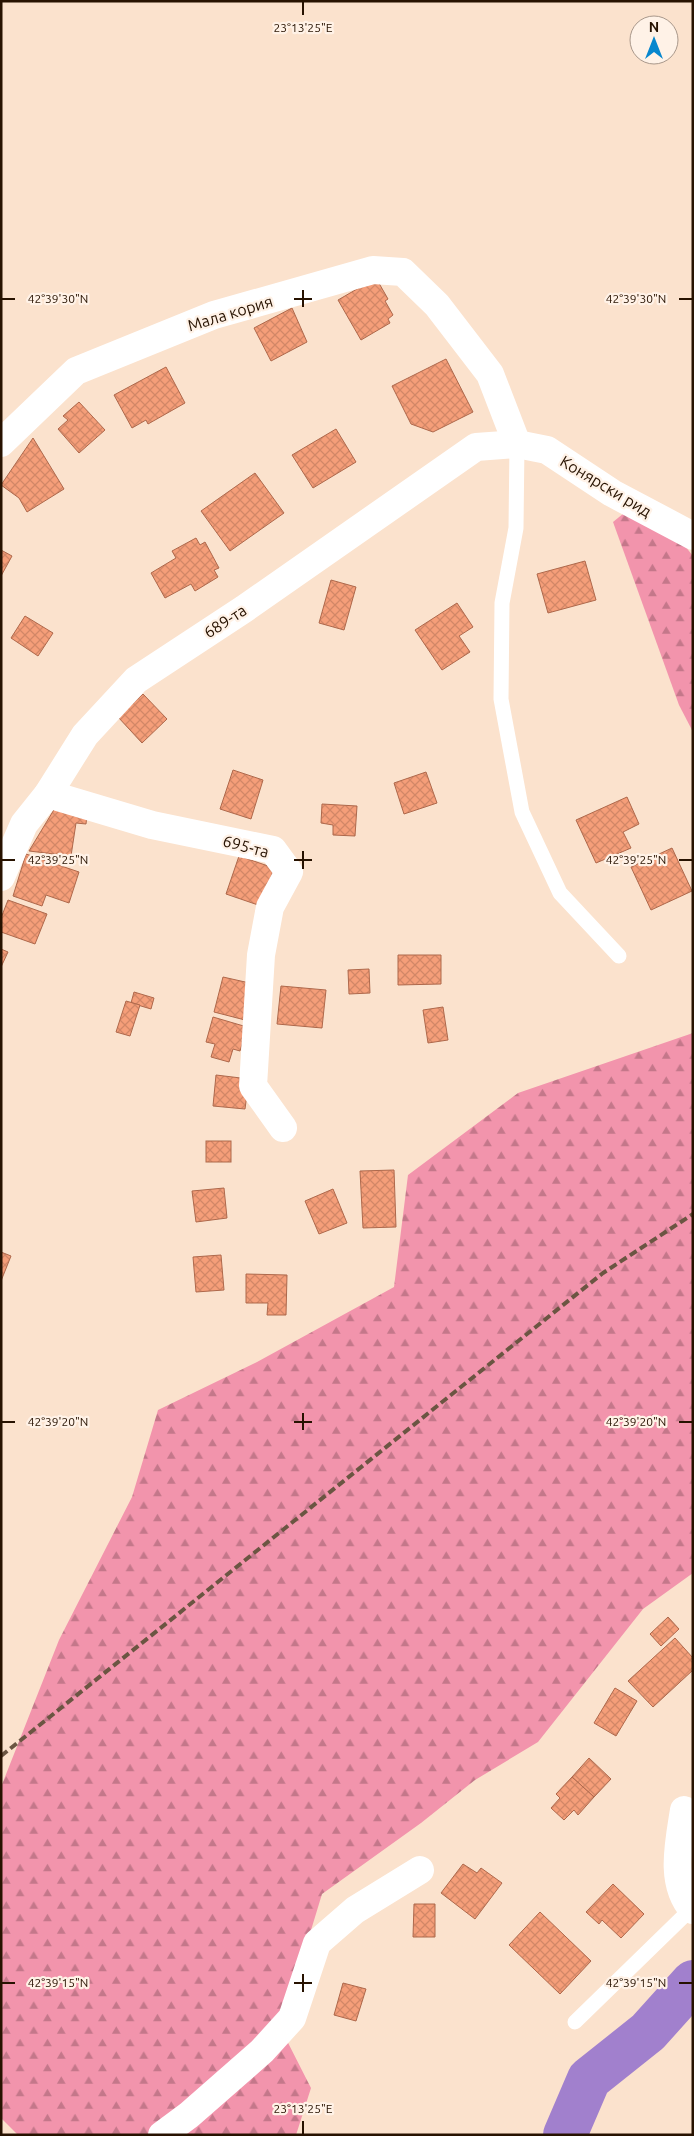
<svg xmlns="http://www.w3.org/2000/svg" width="694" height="2136" viewBox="0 0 694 2136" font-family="Ubuntu,sans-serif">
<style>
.forest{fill:url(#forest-firs)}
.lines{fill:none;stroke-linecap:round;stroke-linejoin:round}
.river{stroke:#a180cd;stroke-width:44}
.building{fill:url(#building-cross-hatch);stroke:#ae684b}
.lane{stroke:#fff;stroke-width:15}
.street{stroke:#fff;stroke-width:28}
.rail{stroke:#6b5542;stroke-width:4;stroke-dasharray:8 4;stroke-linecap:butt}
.ticks{fill:none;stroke:#271200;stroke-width:2}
.labels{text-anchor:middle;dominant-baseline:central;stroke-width:4.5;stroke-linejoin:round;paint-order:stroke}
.street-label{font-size:16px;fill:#271200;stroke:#fff2e7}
.ticks-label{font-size:12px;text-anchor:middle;fill:#271200;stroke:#fff2e7;stroke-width:4.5;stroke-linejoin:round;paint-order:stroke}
</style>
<defs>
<pattern id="forest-firs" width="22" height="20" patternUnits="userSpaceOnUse" patternTransform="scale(1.25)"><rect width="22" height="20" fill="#f294ac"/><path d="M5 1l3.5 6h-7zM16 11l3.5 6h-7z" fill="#c4778a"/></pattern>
<pattern id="building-cross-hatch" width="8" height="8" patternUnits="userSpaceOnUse" patternTransform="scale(1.25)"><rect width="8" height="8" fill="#f59e79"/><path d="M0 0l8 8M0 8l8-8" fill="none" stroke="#d28767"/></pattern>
</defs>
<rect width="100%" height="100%" fill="#fbe2cd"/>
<g class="forest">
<path d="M 645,496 L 693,556 L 693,732 L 679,705 L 613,522 Z"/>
<path d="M 693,1033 L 693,1573 L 643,1609 L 538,1742 L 475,1780 L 421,1823 L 322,1894 L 281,2029 L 311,2088 L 296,2135 L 18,2135 L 1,2118 L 1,1787 L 59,1640 L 132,1497 L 158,1410 L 257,1362 L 394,1287 L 408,1175 L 518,1093 Z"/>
</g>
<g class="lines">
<path class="river" d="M 565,2135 L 589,2079 L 648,2032 L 693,1982"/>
</g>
<g class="building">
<path d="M 376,278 L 388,299 L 385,301 L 393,315 L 388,319 L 390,323 L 361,340 L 338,300 Z"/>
<path d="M 292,308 L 307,342 L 271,361 L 254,328 Z"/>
<path d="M 446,359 L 473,412 L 433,432 L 411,424 L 392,386 Z"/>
<path d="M 166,367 L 185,403 L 148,424 L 146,420 L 132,428 L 114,395 Z"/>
<path d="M 79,402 L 105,430 L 79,453 L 58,429 L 68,420 L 63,416 Z"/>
<path d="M 336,429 L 356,462 L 313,488 L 292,455 Z"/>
<path d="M 33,438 L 64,489 L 27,512 L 19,498 L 1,485 Z"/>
<path d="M 255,473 L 284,513 L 230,551 L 201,511 Z"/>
<path d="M 196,538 L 200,545 L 205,542 L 219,568 L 214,570 L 218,577 L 195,591 L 191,584 L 165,598 L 151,573 L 176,558 L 172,551 Z"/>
<path d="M 1,550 L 12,556 L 1,576 Z"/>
<path d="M 585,561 L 596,600 L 548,613 L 537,574 Z"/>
<path d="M 331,580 L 356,587 L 344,630 L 319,623 Z"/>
<path d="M 457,603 L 473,627 L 459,636 L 470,652 L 442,670 L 415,630 Z"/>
<path d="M 25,616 L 53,633 L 38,656 L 11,638 Z"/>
<path d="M 143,694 L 167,719 L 142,743 L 118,717 Z"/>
<path d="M 233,770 L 263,780 L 251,819 L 220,809 Z"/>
<path d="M 426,772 L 437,803 L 404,814 L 394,783 Z"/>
<path d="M 627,797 L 639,824 L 623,832 L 631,848 L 596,863 L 576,820 Z"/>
<path d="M 322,804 L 357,806 L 355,836 L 333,835 L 333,825 L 321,823 Z"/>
<path d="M 55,808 L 87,815 L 86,824 L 76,823 L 71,856 L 29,851 Z"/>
<path d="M 672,848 L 692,891 L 651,910 L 631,867 Z"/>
<path d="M 26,854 L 79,872 L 69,903 L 46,895 L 42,906 L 13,896 Z"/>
<path d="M 239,856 L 274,868 L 261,906 L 226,894 Z"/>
<path d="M 8,900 L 47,914 L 35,944 L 1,932 L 1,918 Z"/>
<path d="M 1,949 L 8,952 L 1,967 Z"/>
<path d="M 398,955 L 441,955 L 441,984 L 398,985 Z"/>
<path d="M 369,969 L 370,993 L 349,994 L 348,970 Z"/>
<path d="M 223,977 L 254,984 L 245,1020 L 214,1012 Z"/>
<path d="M 281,986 L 326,990 L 322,1028 L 277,1024 Z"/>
<path d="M 134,992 L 154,998 L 151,1009 L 131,1003 Z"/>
<path d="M 126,1001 L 140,1005 L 130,1036 L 116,1032 Z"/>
<path d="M 443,1007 L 448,1040 L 428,1043 L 423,1010 Z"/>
<path d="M 213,1017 L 247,1027 L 240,1051 L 233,1049 L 229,1062 L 211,1057 L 215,1044 L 206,1042 Z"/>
<path d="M 216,1075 L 249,1079 L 245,1109 L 213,1106 Z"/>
<rect x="206" y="1141" width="25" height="21"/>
<path d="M 394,1170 L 396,1227 L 363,1228 L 360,1171 Z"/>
<path d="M 224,1188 L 227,1218 L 196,1222 L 192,1191 Z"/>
<path d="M 333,1189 L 347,1223 L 319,1234 L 305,1201 Z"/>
<path d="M 1,1252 L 11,1256 L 1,1281 Z"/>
<path d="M 221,1255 L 224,1290 L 196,1292 L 193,1257 Z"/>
<path d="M 246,1274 L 287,1275 L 286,1315 L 267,1315 L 268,1303 L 246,1303 Z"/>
<path d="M 668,1617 L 679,1629 L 661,1646 L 650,1634 Z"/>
<path d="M 675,1638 L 693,1658 L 693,1670 L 653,1707 L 628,1681 Z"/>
<path d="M 615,1688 L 637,1701 L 616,1736 L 594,1723 Z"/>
<path d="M 589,1758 L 611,1779 L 594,1797 L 572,1777 Z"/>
<path d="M 572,1777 L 594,1797 L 578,1815 L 574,1810 L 564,1820 L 551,1808 L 560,1798 L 556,1794 Z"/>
<path d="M 463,1864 L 477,1873 L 481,1868 L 502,1883 L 475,1919 L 441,1893 Z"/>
<path d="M 613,1884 L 644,1914 L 621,1938 L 602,1920 L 599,1924 L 586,1912 Z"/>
<path d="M 414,1904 L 435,1904 L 435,1937 L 413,1937 Z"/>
<path d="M 540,1912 L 591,1961 L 560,1994 L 509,1945 Z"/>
<path d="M 343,1983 L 366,1989 L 356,2021 L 334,2015 Z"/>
</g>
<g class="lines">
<g class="lane">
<path d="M 517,444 L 516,528 L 502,603 L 501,699 L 522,812 L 560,893 L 619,956"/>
<path d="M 575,2022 L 691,1909"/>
</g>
<g class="street">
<path d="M 1,443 L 76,371 L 214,315 L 373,270 L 403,272 L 437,305 L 490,374 L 517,444"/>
<path d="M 48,794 L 152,825 L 273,850 L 289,872 L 270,907 L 261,955 L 253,1086 L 283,1128"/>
<path d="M 1,877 L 24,824 L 48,794 L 85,735 L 136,680 L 244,609 L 476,447 L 517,444 L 547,450 L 612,493 L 693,536"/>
<path d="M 684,1810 C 679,1842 669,1884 693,1910"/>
<path d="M 162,2135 L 189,2115 L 262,2051 L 292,2018 L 317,1943 L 355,1910 L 420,1870"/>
</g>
<path class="rail" d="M 1,1756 L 603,1273 L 693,1214"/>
</g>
<path class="ticks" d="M 303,2 L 303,15M 303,290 L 303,307M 2,299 L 15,299M 294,299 L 312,299M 679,299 L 692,299M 303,851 L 303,869M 2,860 L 15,860M 294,860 L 312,860M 679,860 L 692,860M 303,1413 L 303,1430M 2,1422 L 15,1422M 294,1422 L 312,1422M 679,1422 L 692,1422M 303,1974 L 303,1992M 2,1983 L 15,1983M 294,1983 L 312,1983M 679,1983 L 692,1983M 303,2121 L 303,2134"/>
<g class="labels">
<g class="street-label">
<text transform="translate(230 313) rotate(-17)">Мала кория</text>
<text transform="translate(606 486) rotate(31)">Конярски рид</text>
<text transform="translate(225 621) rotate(-33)">689-та</text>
<text transform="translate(246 846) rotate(15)">695-та</text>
</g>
</g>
<g class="ticks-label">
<text x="303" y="32">23°13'25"E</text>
<text x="58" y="303">42°39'30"N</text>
<text x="636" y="303">42°39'30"N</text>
<text x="58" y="864">42°39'25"N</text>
<text x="636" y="864">42°39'25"N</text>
<text x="58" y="1426">42°39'20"N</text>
<text x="636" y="1426">42°39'20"N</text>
<text x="58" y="1987">42°39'15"N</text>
<text x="636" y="1987">42°39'15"N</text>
<text x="303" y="2113">23°13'25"E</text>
</g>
<rect width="694" height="2136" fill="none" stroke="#271200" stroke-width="5"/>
<g transform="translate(654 40)"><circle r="24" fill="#fff2e7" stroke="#a9988b"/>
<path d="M0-4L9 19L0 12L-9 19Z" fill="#0887ce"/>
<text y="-8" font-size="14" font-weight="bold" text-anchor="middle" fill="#271200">N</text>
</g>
</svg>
